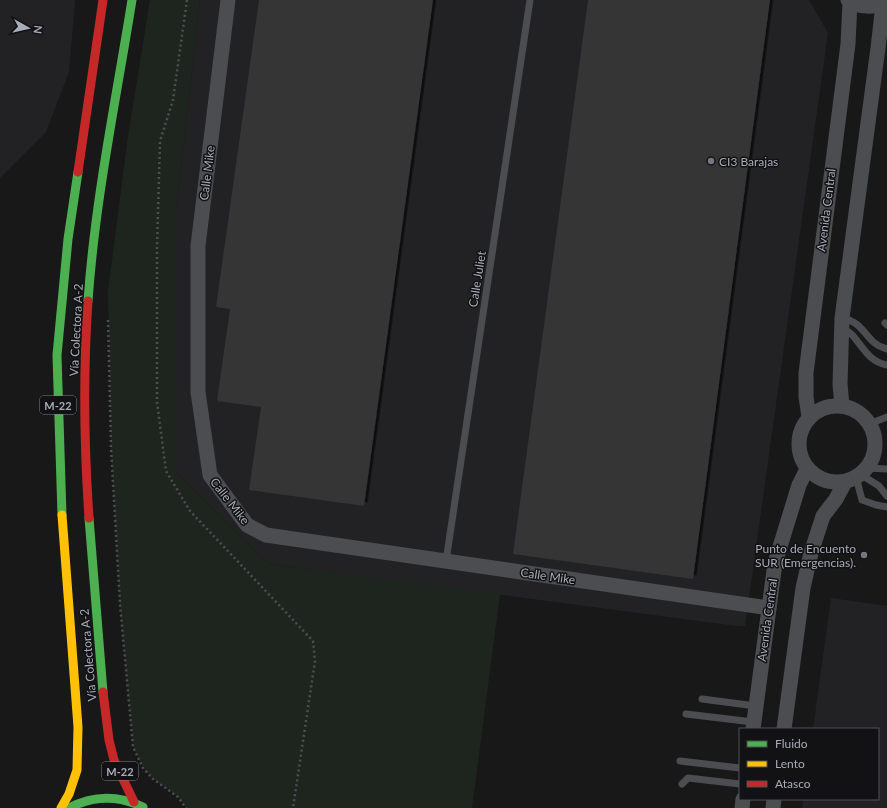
<svg xmlns="http://www.w3.org/2000/svg" width="887" height="808" viewBox="0 0 887 808" font-family="Lato,sans-serif">
<style>
.built{fill:#222224}
.green{fill:#1e251f}
.building{fill:#343436;filter:url(#shadow)}
.lines{fill:none;stroke-linecap:round;stroke-linejoin:round}
.path{stroke:#4e4e53;stroke-width:2.5;stroke-dasharray:2 3;stroke-linecap:butt}
.lane{stroke:#4c4d51;stroke-width:7}
.street{stroke:#4c4d51;stroke-width:15}
.fast{stroke:#4caf50;stroke-width:9}
.slow{stroke:#ffc107;stroke-width:9}
.jam{stroke:#c62828;stroke-width:9}
.poi-dot{fill:#767881;stroke:#121214;stroke-width:1.5}
.labels{text-anchor:middle;dominant-baseline:central;stroke-width:3;stroke-linejoin:round;paint-order:stroke}
.shield{fill:#121214;stroke:#7b7e88;stroke-width:1}
.shield-label{font-size:11px;font-weight:bold;fill:#a8acb9}
.poi-label{font-size:12px;fill:#a8acb9;stroke:#121214;text-anchor:start}
.street-label{font-size:12px;fill:#a8acb9;stroke:#121214}
</style>
<defs>
<filter id="shadow"><feDropShadow dx="3.5" dy="-3.5" stdDeviation="0" flood-color="#0009"/></filter>
</defs>
<rect width="100%" height="100%" fill="#181818"/>
<g class="built">
<path d="M 0,0 L 75,0 L 69,72 L 46,132 L 0,178 Z"/>
<path d="M 200,0 L 809,0 L 828,33 L 745,626 L 736,626 L 269,564 L 176,472 L 176,210 Z"/>
<path d="M 831,598 L 887,606 L 887,808 L 802,808 L 803,799 L 878,799 L 878,729 L 813,729 Z"/>
</g>
<path class="green" d="M 150,0 L 200,0 L 176,210 L 176,472 L 269,564 L 500,594 L 472,808 L 186,808 L 178,797 L 153,779 L 143,768 L 133,747 L 120,604 L 111,448 L 108,291 L 128,136 Z"/>
<g class="building">
<path d="M 259,0 L 433,0 L 364,506 L 249,490 L 261,407 L 217,401 L 230,309 L 216,307 Z"/>
<path d="M 588,0 L 770,0 L 693,579 L 513,554 Z"/>
</g>
<g class="lines">
<g class="path">
<path d="M 187,0 L 173,100 L 160,141 L 157,247 L 157,402 L 166,471 L 190,511 L 313,641 L 315,661 L 293,808"/>
<path d="M 108,320 L 111,448 L 120,604 L 133,747 L 143,768 L 153,779 L 178,797 L 186,808"/>
</g>
<g class="lane">
<path d="M 842,318 C 867,323 864,343 887,349"/>
<path d="M 885,323 L 887,325"/>
<path d="M 841,327 C 846,330 851,333 854,337 C 864,349 870,362 887,365"/>
<path d="M 869,424 L 887,417"/>
<path d="M 867,468 L 887,469"/>
<path d="M 860,474 L 879,486 L 887,496"/>
<path d="M 856,477 L 862,500 L 876,505 L 887,507"/>
<path d="M 446,561 L 530,0"/>
<path d="M 702,699 L 756,706"/>
<path d="M 686,714 L 753,722"/>
<path d="M 680,761 L 740,768"/>
<path d="M 682,784 L 688,778 L 740,784"/>
</g>
<g class="street">
<path d="M 228,0 L 198,246 L 198,392 L 210,475 L 247,525 L 266,535 L 769,608"/>
<path d="M 848,0 C 857,8 877,8 887,1"/>
<path d="M 842,406 L 840,384 L 842,318 L 878,48 L 883,4"/>
<circle cx="837" cy="444" r="38"/>
<path d="M 809,417 L 806,397 L 806,373 L 848,44 L 850,2"/>
<path d="M 753,729 L 775,563 L 799,485 L 807,469"/>
<path d="M 784,729 L 803,588 L 811,553 L 823,516 L 836,499 L 845,482"/>
<path d="M 742,808 L 743,799"/>
<path d="M 773,808 L 774,799"/>
</g>
<g class="fast">
<path d="M 88,301 C 95,200 116,100 132,0"/>
<path d="M 62,515 L 57,355 L 68,239 L 78,172"/>
<path d="M 89,518 L 103,692"/>
<path d="M 69,808 C 94,795 118,795 143,807"/>
</g>
<path class="slow" d="M 61,808 L 69,794 L 77,770 L 78,727 L 62,515"/>
<g class="jam">
<path d="M 78,172 L 103,0"/>
<path d="M 88,301 C 83,373 84,445 89,518"/>
<path d="M 103,692 L 109,740 L 114,760 L 134,802"/>
</g>
</g>
<g class="poi-dot">
<circle cx="711" cy="161" r="4"/>
<circle cx="864" cy="555" r="4"/>
</g>
<g class="labels">
<g class="shield">
<rect x="40" y="396" width="36" height="18" rx="3"/>
<rect x="102" y="762" width="36" height="18" rx="3"/>
</g>
<g class="shield-label">
<text x="58" y="405">M-22</text>
<text x="120" y="771">M-22</text>
</g>
<g class="poi-label">
<text x="719" y="161">CI3 Barajas</text>
<text x="856" y="548" text-anchor="end">Punto de Encuento<tspan x="856" dy="14">SUR (Emergencias).</tspan></text>
</g>
<g class="street-label">
<text transform="translate(207 173) rotate(-83)">Calle Mike</text>
<text transform="translate(826 210) rotate(-83)">Avenida Central</text>
<text transform="translate(477 279) rotate(-81)">Calle Juliet</text>
<text transform="translate(76 330) rotate(-87)">Vía Colectora A-2</text>
<text transform="translate(230 501) rotate(52)">Calle Mike</text>
<text transform="translate(548 576) rotate(8)">Calle Mike</text>
<text transform="translate(767 620) rotate(-82)">Avenida Central</text>
<text transform="translate(88 655) rotate(-95)">Vía Colectora A-2</text>
</g>
</g>
<rect x="739" y="728" width="140" height="72" fill="#121214" stroke="#4e5056"/>
<rect x="747" y="741" width="20" height="6" fill="#4caf50" stroke="#4e5056"/>
<text x="775" y="748" font-size="12" fill="#a8acb9">Fluido</text>
<rect x="747" y="761" width="20" height="6" fill="#ffc107" stroke="#4e5056"/>
<text x="775" y="768" font-size="12" fill="#a8acb9">Lento</text>
<rect x="747" y="781" width="20" height="6" fill="#c62828" stroke="#4e5056"/>
<text x="775" y="788" font-size="12" fill="#a8acb9">Atasco</text>
<g transform="translate(28 28) rotate(98)" stroke="#121214" stroke-width="3" paint-order="stroke">
<path d="M0-3L7 15L0 10L-7 15Z" fill="#a8acb9"/>
<text y="-6" font-size="11" font-weight="bold" text-anchor="middle" fill="#a8acb9">N</text>
</g>
</svg>
